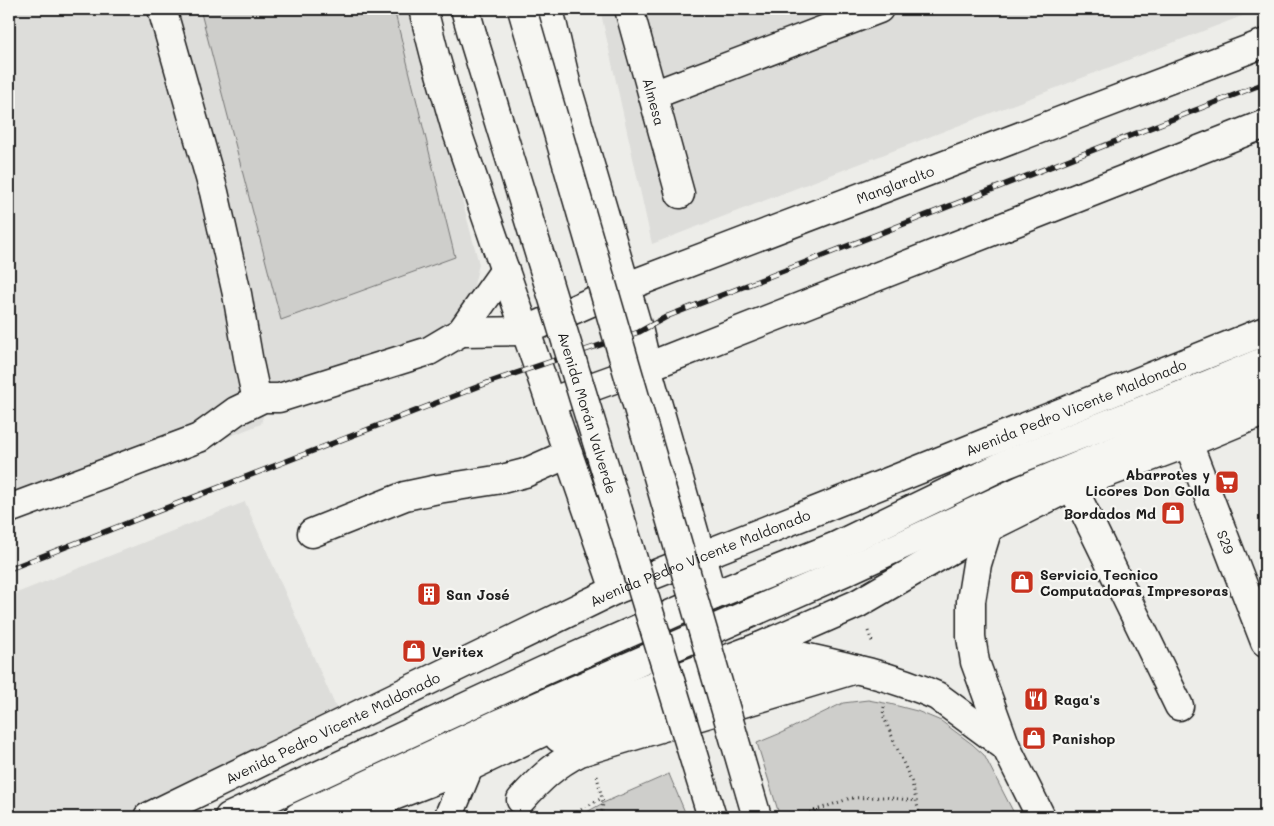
<svg xmlns="http://www.w3.org/2000/svg" width="1274" height="826" viewBox="0 0 1274 826" font-family="Mali,sans-serif">
<style>
.built{fill:#ddddda}
.green{fill:#cececb;stroke:#757574}
.lines{fill:none;stroke-linecap:round;stroke-linejoin:round}
.minor-casing{stroke:#1c1c1c;stroke-width:31}
.major-casing{stroke:#1c1c1c;stroke-width:31}
.path{stroke:#1c1c1c;stroke-width:3;stroke-dasharray:1 4;stroke-linecap:butt}
.minor{stroke:#f6f6f2;stroke-width:28}
.major{stroke:#f6f6f2;stroke-width:28}
.rail-casing{stroke:#1c1c1c;stroke-width:5.5}
.rail{stroke:#f6f6f2;stroke-width:4;stroke-dasharray:11;stroke-linecap:butt}
.major-bridge-casing{stroke:#1c1c1c;stroke-width:31;stroke-linecap:butt}
.major-bridge{stroke:#f6f6f2;stroke-width:28}
.labels{text-anchor:middle;dominant-baseline:central;stroke-width:4.5;stroke-linejoin:round;paint-order:stroke}
.street-label{font-size:14px;fill:#1c1c1c;stroke:#f6f6f2}
.poi-label{font-size:14px;font-weight:bold;fill:#1c1c1c;stroke:#f6f6f2;text-anchor:start}
</style>
<rect width="100%" height="100%" fill="#edede9"/>
<filter id="ink" filterUnits="userSpaceOnUse"><feTurbulence type="fractalNoise" baseFrequency=".02" numOctaves="2"/><feDisplacementMap in="SourceGraphic" scale="10" xChannelSelector="R" yChannelSelector="G"/><feConvolveMatrix kernelMatrix="1 2 1 2 8 2 1 2 1" color-interpolation-filters="sRGB"/></filter>
<g filter="url(#ink)">
<g class="built">
<path d="M 9,9 L 412,9 L 479,264 L 468,311 L 429,351 L 270,390 L 261,424 L 9,523 Z"/>
<path d="M 600,9 L 1260,9 L 652,244 Z"/>
<path d="M 245,502 L 346,730 L 158,817 L 9,817 L 9,596 Z"/>
</g>
<g class="green">
<path d="M 200,9 L 394,9 L 455,257 L 281,320 Z"/>
<path d="M 868,700 L 890,704 L 917,711 L 941,721 L 972,744 L 984,755 L 1016,817 L 780,817 L 757,743 L 781,733 L 843,703 Z"/>
<path d="M 669,774 L 687,817 L 578,817 L 603,803 Z"/>
</g>
<g class="lines">
<g class="minor-casing">
<g id="minor">
<path d="M 162,9 L 214,192 L 237,294 L 249,363 L 255,391 L 263,398"/>
<path id="s1" d="M 629,9 L 680,194"/>
<path d="M 653,95 L 879,9"/>
<path d="M 461,332 L 525,331"/>
<path id="s2" d="M 1188,443 L 1265,642"/>
<path d="M 1072,486 L 1179,706"/>
<path d="M 9,509 L 199,438 L 236,411 L 263,398 L 279,398 L 429,351 L 461,332 L 505,270"/>
<path d="M 312,533 L 405,496 L 438,489 L 502,479 L 525,473 L 568,454"/>
<path d="M 701,556 L 712,596"/>
<path d="M 559,738 L 803,657"/>
<path d="M 229,817 L 543,671 L 712,596 L 834,547 L 1006,464 L 1207,385 L 1265,361"/>
<path d="M 298,817 L 500,723 L 844,572 L 1021,490 L 1265,388"/>
<path d="M 449,817 L 450,813 L 469,767 L 479,753"/>
</g>
</g>
<g class="major-casing">
<g id="major">
<path d="M 423,9 L 435,56 L 455,126 L 615,590"/>
<path d="M 549,9 L 567,87 L 639,332 L 647,367 L 701,556"/>
<path id="s3" d="M 525,331 L 625,287 L 1265,43"/>
<path d="M 550,402 L 647,367 L 1265,124"/>
<path d="M 988,528 L 977,564 L 971,601 L 971,637 L 975,662 L 1006,747 L 1041,817"/>
<path d="M 759,647 C 819,661 881,671 937,696 L 1006,747"/>
<path d="M 521,800 C 540,779 554,765 580,752 L 856,669"/>
<path id="s4" d="M 148,817 L 615,590 L 823,508 L 1265,331"/>
<path d="M 339,817 L 469,767 L 585,712 L 759,647 L 857,604 L 988,528 L 1072,486 L 1188,443 L 1265,411"/>
</g>
</g>
<g class="path">
<path d="M 868,631 L 873,644"/>
<path d="M 884,707 L 883,715 L 912,783 L 920,817"/>
<path d="M 597,776 L 603,803 L 601,817"/>
<path d="M 785,816 L 802,815 L 851,798 L 884,797 L 916,801"/>
<path d="M 568,817 L 602,798"/>
</g>
<use href="#minor" class="minor"/>
<use href="#major" class="major"/>
<g class="rail-casing">
<path id="rail" d="M 9,569 L 490,382 L 639,332 L 668,316 L 1265,83"/>
</g>
<use href="#rail" class="rail"/>
<g class="major-bridge-casing">
<g id="major-bridge">
<path id="s5" d="M 465,9 L 475,44 L 712,817"/>
<path d="M 522,9 L 757,817"/>
</g>
</g>
<use href="#major-bridge" class="major-bridge"/>
</g>
</g>
<defs>
<g id="supermarket-square" transform="scale(1.25)"><rect x="-9" y="-9" width="18" height="18" rx="4" fill="#c8321e" stroke="#f6f6f2"/><path d="M-6-5.5h2.5l.6 2H6L4.5 2H-2.5L-4.4-4H-6ZM-1.5 3.2a1.3 1.3 0 1 0 .1 0ZM3 3.2a1.3 1.3 0 1 0 .1 0Z" fill="#fff"/></g>
<g id="shop-square" transform="scale(1.25)"><rect x="-9" y="-9" width="18" height="18" rx="4" fill="#c8321e" stroke="#f6f6f2"/><path d="M-5-2.5h2.3a2.7 3.5 0 0 1 5.4 0H5L5.5 6h-11ZM-1.5-2.5h3a1.5 2.3 0 0 0-3 0Z" fill="#fff"/></g>
<g id="building-square" transform="scale(1.25)"><rect x="-9" y="-9" width="18" height="18" rx="4" fill="#c8321e" stroke="#f6f6f2"/><path d="M-4-6H4V6H1V3H-1V6H-4ZM-2.5-4.3h1.7v1.8h-1.7ZM.8-4.3h1.7v1.8H.8ZM-2.5-1h1.7V.8h-1.7ZM.8-1h1.7V.8H.8Z" fill="#fff"/></g>
<g id="restaurant-square" transform="scale(1.25)"><rect x="-9" y="-9" width="18" height="18" rx="4" fill="#c8321e" stroke="#f6f6f2"/><path d="M-5-6h1v4h1v-4h1v4h1v-4h1v5L-1.5 .5V6h-2V.5L-5-1ZM5-6V6H3V1.5H1.5Q1.5-4 5-6Z" fill="#fff"/></g>
</defs>
<g fill-rule="evenodd">
<use href="#supermarket-square" x="1227" y="482"/>
<use href="#shop-square" x="1173" y="513"/>
<use href="#shop-square" x="1022" y="582"/>
<use href="#building-square" x="429" y="594"/>
<use href="#shop-square" x="414" y="651"/>
<use href="#restaurant-square" x="1036" y="699"/>
<use href="#shop-square" x="1034" y="738"/>
</g>
<g class="labels">
<g class="street-label">
<text stroke="none"><textPath href="#s1" startOffset="96">Almesa</textPath></text>
<text stroke="none"><textPath href="#s3" startOffset="398">Manglaralto</textPath></text>
<text stroke="none"><textPath href="#s4" startOffset="1015">Avenida Pedro Vicente Maldonado</textPath></text>
<text stroke="none"><textPath href="#s5" startOffset="422">Avenida Morán Valverde</textPath></text>
<text stroke="none"><textPath href="#s2" startOffset="106">S29</textPath></text>
<text stroke="none"><textPath href="#s4" startOffset="610">Avenida Pedro Vicente Maldonado</textPath></text>
<text stroke="none"><textPath href="#s4" startOffset="205">Avenida Pedro Vicente Maldonado</textPath></text>
</g>
<g class="poi-label">
<text x="1210" y="474" text-anchor="end">Abarrotes y<tspan x="1210" dy="16">Licores Don Golla</tspan></text>
<text x="1156" y="513" text-anchor="end">Bordados Md</text>
<text x="1040" y="574">Servicio Tecnico<tspan x="1040" dy="16">Computadoras Impresoras</tspan></text>
<text x="446" y="594">San José</text>
<text x="432" y="651">Veritex</text>
<text x="1054" y="699">Raga's</text>
<text x="1052" y="738">Panishop</text>
</g>
</g>
<rect width="1274" height="826" fill="none" stroke="#f6f6f2" stroke-width="30"/>
<rect x="15" y="15" width="1244" height="796" fill="none" stroke="#1c1c1c" stroke-width="2" filter="url(#ink)"/>
</svg>
